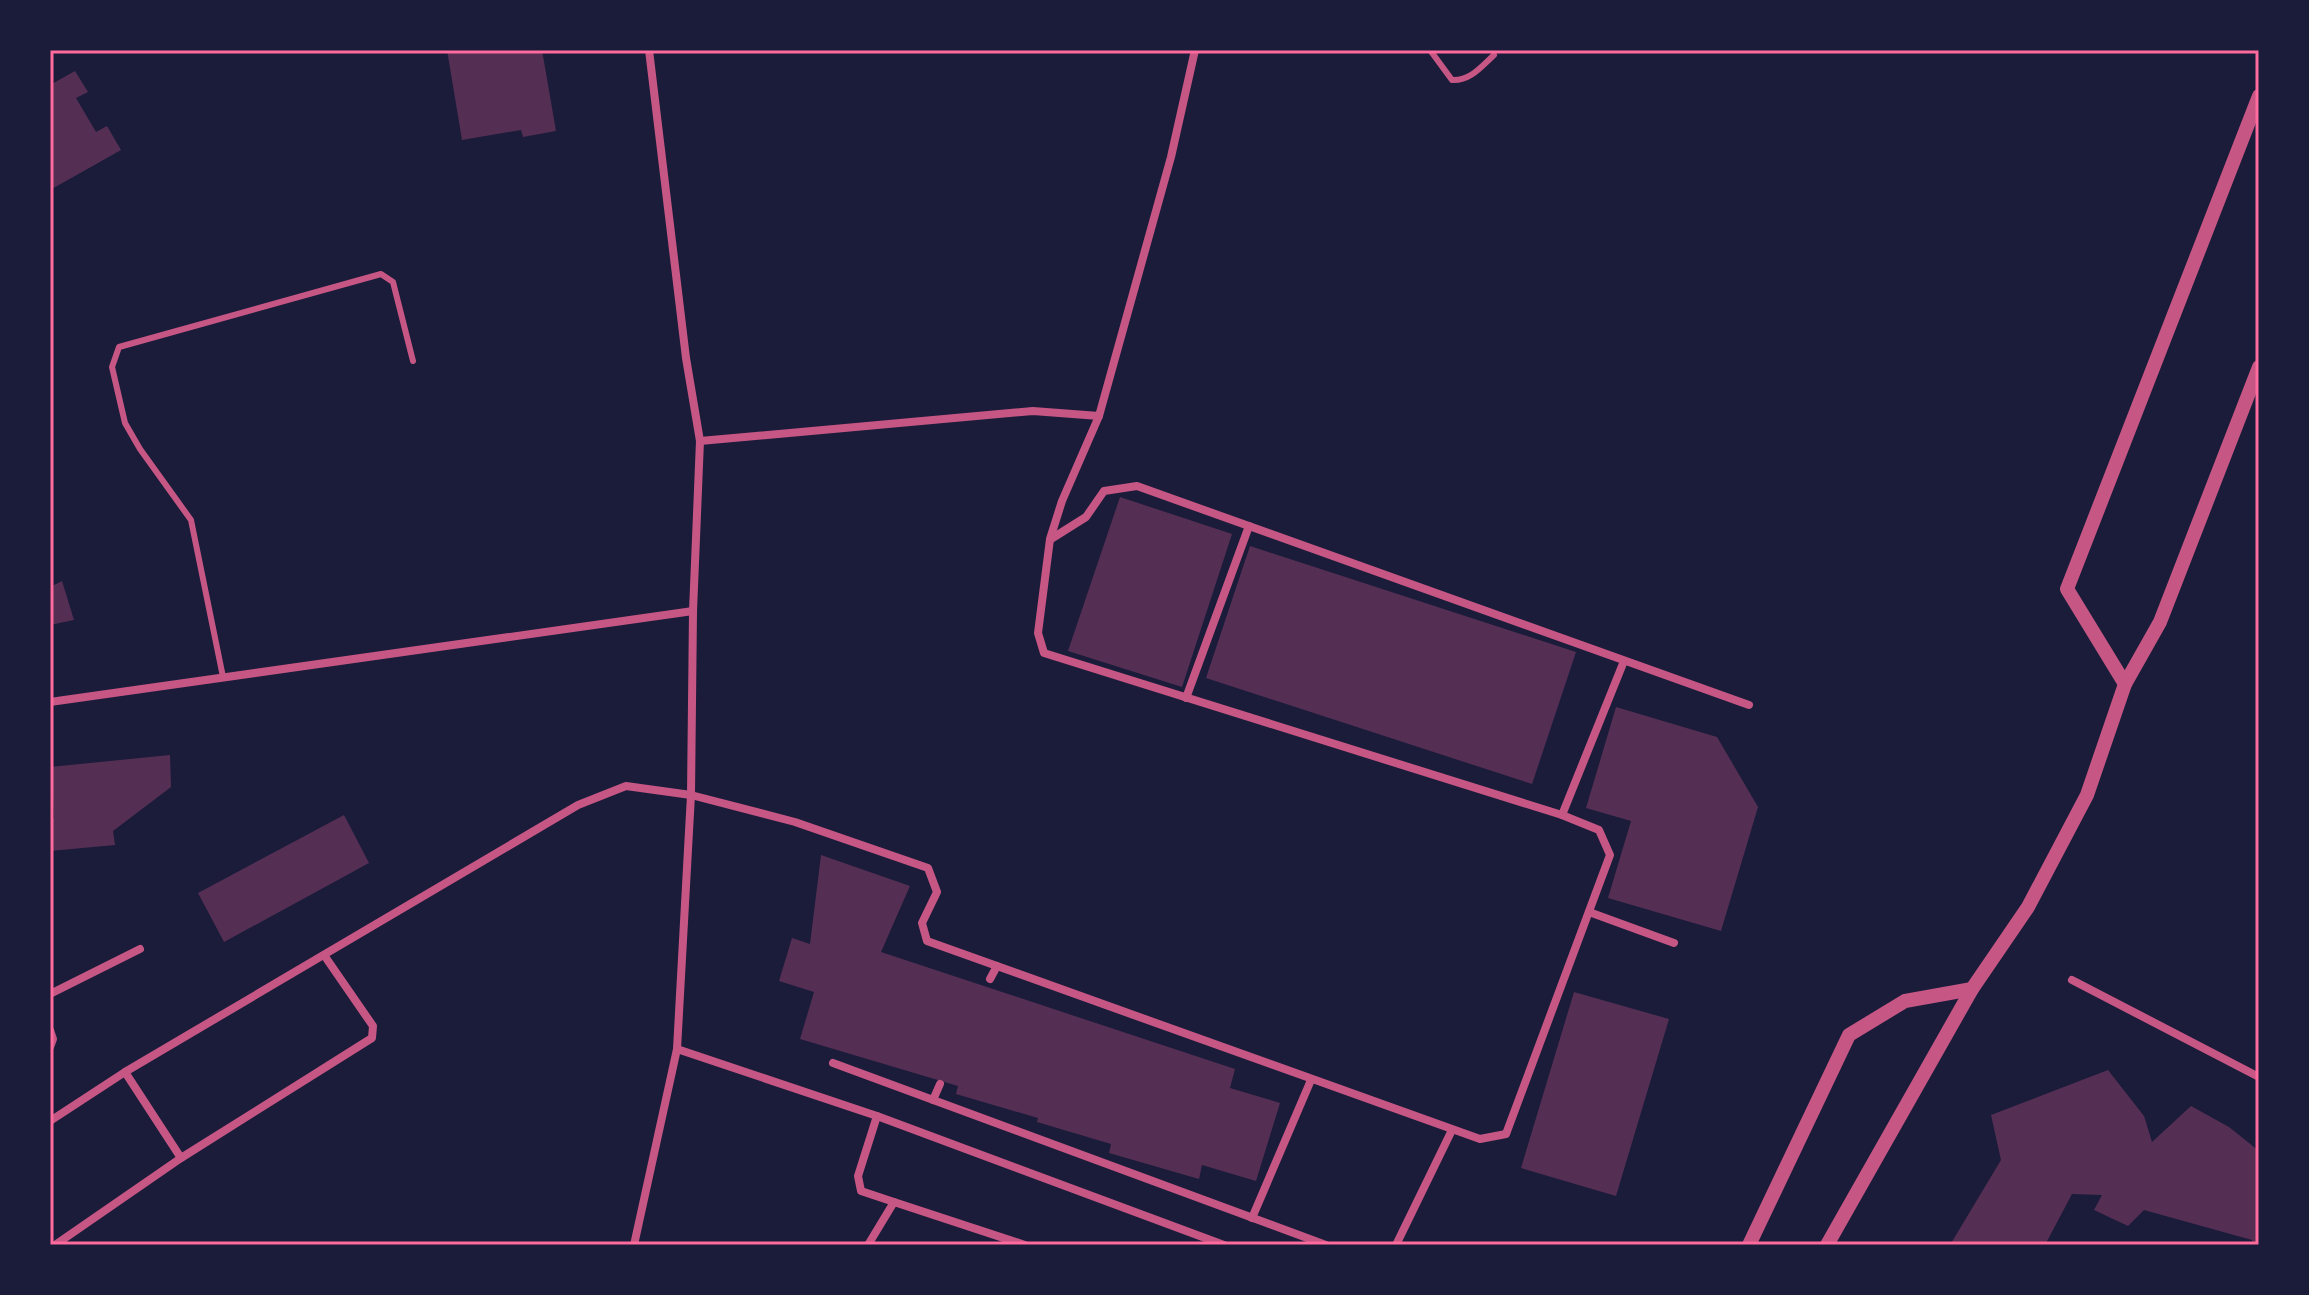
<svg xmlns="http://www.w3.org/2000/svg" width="2309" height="1295" viewBox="0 0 2309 1295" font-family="Mulish,sans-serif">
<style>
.building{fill:#542f53}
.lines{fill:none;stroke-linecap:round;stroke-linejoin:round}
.service{stroke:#c65784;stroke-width:6}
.minor{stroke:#c65784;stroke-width:8}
.tertiary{stroke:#c65784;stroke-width:14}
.neatline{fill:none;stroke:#ff6b9d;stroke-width:3}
</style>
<rect width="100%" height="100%" fill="#1b1b3a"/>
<g class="building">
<path d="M 447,50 L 542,50 L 556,131 L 523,137 L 521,130 L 462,140 Z"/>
<path d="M 75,71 L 88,92 L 76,98 L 96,132 L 107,126 L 121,150 L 50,190 L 50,85 Z"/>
<path d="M 1120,497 L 1232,534 L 1182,687 L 1068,651 Z"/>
<path d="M 1250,546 L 1576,652 L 1532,784 L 1206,678 Z"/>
<path d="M 62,581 L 74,620 L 50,625 L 50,587 Z"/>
<path d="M 1616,707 L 1717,737 L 1758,807 L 1721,931 L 1608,898 L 1631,821 L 1586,808 Z"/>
<path d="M 170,755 L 171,787 L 113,831 L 115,845 L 50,851 L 50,818 L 54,818 L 53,797 L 50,797 L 50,767 Z"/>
<path d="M 344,815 L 369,863 L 224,942 L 198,893 Z"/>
<path d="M 821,855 L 910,886 L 881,952 L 1235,1069 L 1230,1088 L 1280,1103 L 1256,1181 L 1202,1165 L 1199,1179 L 1109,1153 L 1111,1144 L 1037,1122 L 1038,1118 L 956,1094 L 958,1086 L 800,1039 L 814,992 L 779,981 L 792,938 L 810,944 Z"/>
<path d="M 1574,992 L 1669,1019 L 1616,1196 L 1521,1168 Z"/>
<path d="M 2108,1070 L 2144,1116 L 2152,1142 L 2191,1106 L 2229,1127 L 2259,1151 L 2259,1245 L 2253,1245 L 2252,1240 L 2144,1210 L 2128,1226 L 2094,1210 L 2102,1195 L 2072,1194 L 2045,1245 L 1950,1245 L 2001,1160 L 1991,1115 Z"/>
</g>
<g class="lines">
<g class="service">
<path d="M 1430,50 L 1452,80 C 1470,81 1481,67 1494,55"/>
<path d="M 223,677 L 191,520 L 140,449 L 125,423 L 112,367 L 119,347 L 381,274 L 393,282 L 413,361"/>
</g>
<g class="minor">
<path d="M 700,441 L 1033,411 L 1099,416"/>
<path d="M 1051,539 L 1086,517 L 1104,491 L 1137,486 L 1749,705"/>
<path d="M 1186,698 L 1249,526"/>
<path d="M 50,702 L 693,611"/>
<path d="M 1562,815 L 1624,661"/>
<path d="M 1589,912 L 1674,943"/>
<path d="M 990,979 L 997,966"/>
<path d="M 2072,980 L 2259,1077"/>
<path d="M 50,994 L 140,949"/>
<path d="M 50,1030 L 53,1039 L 50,1047"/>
<path d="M 677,1049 L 877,1116 L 1224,1245"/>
<path d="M 833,1063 L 1326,1245"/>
<path d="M 125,1072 L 181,1158"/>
<path d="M 933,1100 L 940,1084"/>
<path d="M 50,1121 L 125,1072 L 578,805 L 626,786 L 691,795 L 795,822 L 928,868 L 937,892 L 922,923 L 927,941 L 1480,1139 L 1506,1134 L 1610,855 L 1599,830 L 1562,815 L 1044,653 L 1038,633 L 1050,539 L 1062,501 L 1099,416 L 1171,157 L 1195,50"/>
<path d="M 894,1202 L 1025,1245"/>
<path d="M 1252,1218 L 1311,1080"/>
<path d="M 55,1245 L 181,1158 L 372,1038 L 373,1026 L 324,955"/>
<path d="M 634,1245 L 677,1049 L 691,795 L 693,611 L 700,441 L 686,358 L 649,50"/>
<path d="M 868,1245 L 894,1202 L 861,1191 L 858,1176 L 877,1116"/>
<path d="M 1396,1245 L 1452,1130"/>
</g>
<g class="tertiary">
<path d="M 2125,684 L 2067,589 L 2259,96"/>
<path d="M 1749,1245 L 1849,1035 L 1905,1001 L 1972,989"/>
<path d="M 1827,1245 L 1972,989 L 2028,907 L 2087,795 L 2125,684 L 2160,622 L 2259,367"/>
</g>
</g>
<rect width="2309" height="1295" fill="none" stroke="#1b1b3a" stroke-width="104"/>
<rect x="52" y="52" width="2205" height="1191" class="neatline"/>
</svg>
